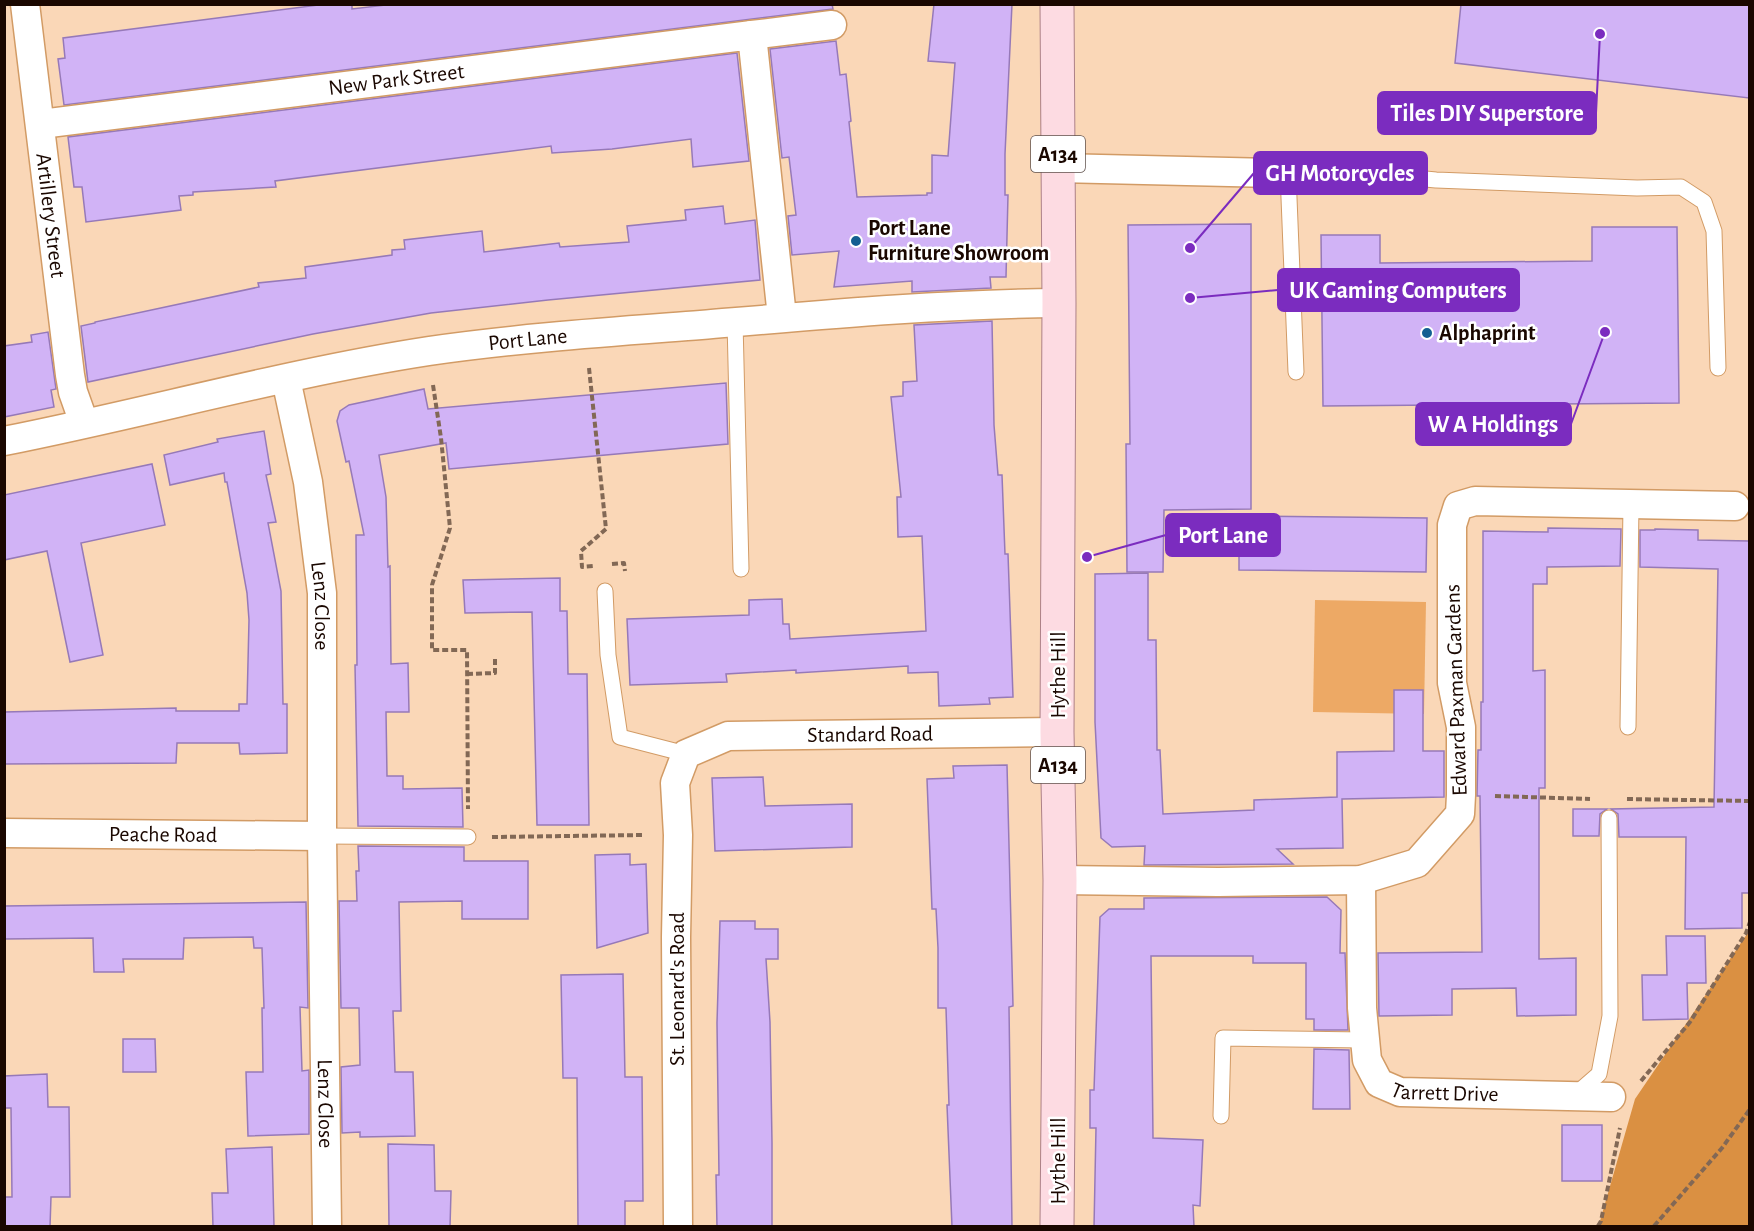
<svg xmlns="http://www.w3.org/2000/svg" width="1754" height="1231" viewBox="0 0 1754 1231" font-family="'Alegreya Sans',sans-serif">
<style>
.green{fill:#eda965}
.forest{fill:#da9042}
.building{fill:#d1b3f6;stroke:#9679b8;stroke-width:1.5}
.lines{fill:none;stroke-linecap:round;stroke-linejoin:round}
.service-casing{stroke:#d29b65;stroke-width:17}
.minor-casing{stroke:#d29b65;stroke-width:31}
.primary-casing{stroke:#ad8187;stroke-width:35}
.path{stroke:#826855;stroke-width:4;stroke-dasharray:6 3;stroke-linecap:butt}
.service{stroke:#fff;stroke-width:15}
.minor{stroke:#fff;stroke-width:28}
.primary{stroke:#fddbe2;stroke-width:33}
.poi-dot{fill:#135f92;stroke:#fff;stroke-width:2}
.labels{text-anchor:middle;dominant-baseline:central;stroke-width:5;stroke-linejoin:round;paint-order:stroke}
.shield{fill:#fff;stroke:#5f514c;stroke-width:1.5}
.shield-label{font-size:21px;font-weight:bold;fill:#1a0700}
.street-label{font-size:22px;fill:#1a0700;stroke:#fff}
.poi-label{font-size:22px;font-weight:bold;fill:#1a0700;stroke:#fff;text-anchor:start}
.leader{fill:none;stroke:#7b2cbf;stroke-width:2}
.callout-dot{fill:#7b2cbf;stroke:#fff;stroke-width:2}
.callout{fill:#7b2cbf;stroke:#7b2cbf;stroke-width:2}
.callout-label{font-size:24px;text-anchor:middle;font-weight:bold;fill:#fff}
</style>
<rect width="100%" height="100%" fill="#fad7b7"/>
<path class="green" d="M 1315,600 L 1426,602 L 1424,714 L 1313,712 Z"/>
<path class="forest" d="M 1749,931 L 1749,1226 L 1596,1226 L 1600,1221 L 1635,1099 Z"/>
<g class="building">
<path d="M 326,4 L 352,4 L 352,9 L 394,4 L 832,4 L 833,9 L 64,105 L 58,59 L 65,58 L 63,38 Z"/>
<path d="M 934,4 L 1012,4 L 1005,154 L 1005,195 L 1008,195 L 1006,277 L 990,277 L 991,288 L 912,292 L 912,281 L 834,287 L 839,251 L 792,255 L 788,216 L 796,215 L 789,157 L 782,158 L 770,49 L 836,41 L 840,75 L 846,74 L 851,121 L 849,122 L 857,197 L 927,195 L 927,193 L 932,193 L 932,155 L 948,156 L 955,63 L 928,61 Z"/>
<path d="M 1461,4 L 1749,4 L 1749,98 L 1455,63 Z"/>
<path d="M 737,53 L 749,161 L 693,167 L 691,139 L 612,149 L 552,153 L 551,146 L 275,181 L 276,187 L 193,192 L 193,195 L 179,196 L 181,210 L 86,222 L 82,187 L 74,187 L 68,137 Z"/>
<path d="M 723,206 L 725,224 L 755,220 L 760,280 L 548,300 L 431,313 L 313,334 L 88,382 L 81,326 L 95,323 L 95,322 L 259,287 L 258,283 L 306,278 L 305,267 L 392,255 L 392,250 L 405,249 L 404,240 L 482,231 L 484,252 L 559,243 L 560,247 L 629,242 L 627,226 L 686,220 L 685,210 Z"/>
<path d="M 1251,224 L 1251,509 L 1164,510 L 1163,572 L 1127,572 L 1126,444 L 1130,444 L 1128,225 Z"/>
<path d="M 1592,227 L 1677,227 L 1679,403 L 1323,406 L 1321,235 L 1380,235 L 1380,263 L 1592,261 Z"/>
<path d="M 992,321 L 994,425 L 998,475 L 1002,475 L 1005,554 L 1008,554 L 1013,697 L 989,698 L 990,704 L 939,706 L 938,672 L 908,673 L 908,666 L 796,673 L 796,670 L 726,674 L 727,682 L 630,685 L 627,619 L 749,615 L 749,600 L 782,599 L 783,624 L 789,624 L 790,639 L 926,631 L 922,536 L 898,537 L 897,497 L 901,497 L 891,397 L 903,396 L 903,382 L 917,381 L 914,325 Z"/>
<path d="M 48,332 L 56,389 L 51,390 L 54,407 L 4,417 L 4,346 L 32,342 L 31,335 Z"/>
<path d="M 726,383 L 728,444 L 449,469 L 446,443 L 379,455 L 386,497 L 388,567 L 390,566 L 391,664 L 408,663 L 409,712 L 386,712 L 387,776 L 403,776 L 403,789 L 462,788 L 463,827 L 358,826 L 355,665 L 357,665 L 356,535 L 364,535 L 349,461 L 346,462 L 337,421 L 340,411 L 349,405 L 424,389 L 428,409 Z"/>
<path d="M 264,431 L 271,474 L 266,475 L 276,522 L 268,523 L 281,591 L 283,704 L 287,704 L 287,753 L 240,754 L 239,743 L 177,743 L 176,763 L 4,764 L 4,712 L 176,708 L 176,711 L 239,711 L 239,704 L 247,704 L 249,620 L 247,593 L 227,482 L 225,482 L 224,473 L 170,485 L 164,455 L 218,442 L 217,439 Z"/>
<path d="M 152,464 L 165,525 L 81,543 L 103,655 L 70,662 L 47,551 L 4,560 L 4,495 Z"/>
<path d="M 1239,516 L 1427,518 L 1426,572 L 1239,570 Z"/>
<path d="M 1548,528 L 1621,529 L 1620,566 L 1547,567 L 1547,584 L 1533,584 L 1533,671 L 1545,670 L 1545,788 L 1539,788 L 1539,959 L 1576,958 L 1576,1015 L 1517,1016 L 1516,988 L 1452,989 L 1452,1015 L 1379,1016 L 1378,953 L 1482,952 L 1480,796 L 1477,796 L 1478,750 L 1481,750 L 1481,702 L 1483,702 L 1483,531 L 1548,532 Z"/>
<path d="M 1655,529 L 1698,530 L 1698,540 L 1749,541 L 1749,893 L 1742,893 L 1742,928 L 1685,929 L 1686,837 L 1619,837 L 1618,814 L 1611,809 L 1714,807 L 1718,569 L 1640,567 L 1640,530 L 1655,530 Z"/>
<path d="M 1148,573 L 1148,640 L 1156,640 L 1157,750 L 1160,750 L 1163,814 L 1254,810 L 1254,800 L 1337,797 L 1337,752 L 1394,751 L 1394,690 L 1423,690 L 1423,751 L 1444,751 L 1444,797 L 1342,799 L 1343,848 L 1277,849 L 1293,864 L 1144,865 L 1145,846 L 1112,847 L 1101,838 L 1095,722 L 1095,574 Z"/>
<path d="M 560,578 L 560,611 L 567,611 L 568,674 L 587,674 L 589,825 L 537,825 L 532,612 L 465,613 L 463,580 Z"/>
<path d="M 1007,765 L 1013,1006 L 1009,1007 L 1012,1227 L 952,1227 L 947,1105 L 949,1105 L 946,1008 L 938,1008 L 938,948 L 936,909 L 932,909 L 927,779 L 954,778 L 953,766 Z"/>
<path d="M 763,777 L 765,806 L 852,804 L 852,847 L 715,851 L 712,778 Z"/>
<path d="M 1573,809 L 1607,809 L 1600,814 L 1599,836 L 1573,836 Z"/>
<path d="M 358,846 L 464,847 L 464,861 L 528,861 L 528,919 L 462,919 L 462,901 L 399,902 L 401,1011 L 393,1011 L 395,1072 L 413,1072 L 415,1136 L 360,1137 L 360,1132 L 342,1133 L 341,1067 L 360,1065 L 359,1008 L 341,1008 L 339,901 L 357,901 L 356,871 L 359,871 Z"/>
<path d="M 630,854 L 630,865 L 646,864 L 648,933 L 597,948 L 595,855 Z"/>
<path d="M 1327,897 L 1341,910 L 1340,953 L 1345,953 L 1348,1030 L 1314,1030 L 1314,1019 L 1306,1019 L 1306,963 L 1253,963 L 1253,956 L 1151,956 L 1153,1138 L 1203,1140 L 1200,1206 L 1193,1205 L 1194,1227 L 1094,1227 L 1096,1128 L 1090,1128 L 1090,1090 L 1094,1090 L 1100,917 L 1109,909 L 1144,909 L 1144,898 Z"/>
<path d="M 306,902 L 308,1008 L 300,1007 L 302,1071 L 309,1070 L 309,1134 L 248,1136 L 246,1072 L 263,1072 L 262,1008 L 264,1008 L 262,948 L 254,948 L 253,937 L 184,938 L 183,959 L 123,959 L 124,972 L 94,972 L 93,938 L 4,939 L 4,906 Z"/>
<path d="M 720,921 L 755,921 L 755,929 L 778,929 L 778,959 L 766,959 L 770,1022 L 772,1143 L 772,1227 L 717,1227 L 716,1175 L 719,1175 L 717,1023 Z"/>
<path d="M 1666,936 L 1705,936 L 1706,983 L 1687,983 L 1688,1019 L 1643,1020 L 1642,975 L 1667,975 Z"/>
<path d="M 623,974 L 625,1077 L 642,1077 L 643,1201 L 625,1201 L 625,1227 L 578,1227 L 577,1078 L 563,1078 L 561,975 Z"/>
<path d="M 123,1039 L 155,1039 L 156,1072 L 123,1072 Z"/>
<path d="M 1314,1049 L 1349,1050 L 1350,1109 L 1313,1109 Z"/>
<path d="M 47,1074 L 48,1107 L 69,1107 L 70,1197 L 51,1197 L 50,1227 L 4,1227 L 4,1197 L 12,1197 L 11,1108 L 4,1108 L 4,1076 Z"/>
<rect x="1562" y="1125" width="40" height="56"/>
<path d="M 388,1144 L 434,1145 L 435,1191 L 451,1191 L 450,1227 L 389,1227 Z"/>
<path d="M 272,1147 L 274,1227 L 213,1227 L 212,1193 L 228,1193 L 226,1149 Z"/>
</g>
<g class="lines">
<g class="service-casing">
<g id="service">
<path d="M 1288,173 L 1296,372"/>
<path d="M 1394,176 L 1436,180 L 1637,188 L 1681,187 L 1704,202 L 1714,231 L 1718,368"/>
<path d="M 735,322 L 741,569"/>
<path d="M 605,591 L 608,655 L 620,737 L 686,754"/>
<path d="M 1628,727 L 1631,504"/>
<path d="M 322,836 L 468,837"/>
<path d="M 1576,1094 L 1599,1074 L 1610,1016 L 1609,818"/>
<path d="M 1221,1116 L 1223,1038 L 1365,1040"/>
</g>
</g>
<g class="minor-casing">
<g id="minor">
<path id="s1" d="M 25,4 L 70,375 L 73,392 L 84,423"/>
<path d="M 752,35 L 832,25"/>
<path id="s2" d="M 41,124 L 752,35 L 782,317"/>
<path d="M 1058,168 L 1394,176"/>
<path id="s3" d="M 286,379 L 308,482 L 322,593 L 322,836 L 327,1226"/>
<path id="s4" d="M 4,441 C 146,413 286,373 429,351 C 519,338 610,332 701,325 C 820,315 939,304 1059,303"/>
<path id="s5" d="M 4,833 L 322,836"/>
<path d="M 1060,880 L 1218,882 L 1361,880 L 1417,863 L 1460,814 L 1461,795 L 1461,727 L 1452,683 L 1452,525 L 1458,506 L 1475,501 L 1735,506"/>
<path id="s6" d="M 1361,880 L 1362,1008 L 1367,1060 L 1379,1083 L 1400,1092 L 1611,1097"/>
<path id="s7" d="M 678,1226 L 676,937 L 678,835 L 675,783 L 686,754 L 728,736 L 1057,732"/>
</g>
</g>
<g class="primary-casing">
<path id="primary" d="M 1057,4 L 1059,303 L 1057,732 L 1060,880 L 1057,1226"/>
</g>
<g class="path">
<path d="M 589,368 L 606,529 L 581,551 L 582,567 L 593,566"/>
<path d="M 433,385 L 441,438 L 450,528 L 432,585 L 432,650 L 467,650 L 468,809"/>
<path d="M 612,564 L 624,563 L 625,571"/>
<path d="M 467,674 L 495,673 L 495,658"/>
<path d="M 1495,796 L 1590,799"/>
<path d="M 1627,799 L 1750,801"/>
<path d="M 492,837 L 644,835"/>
<path d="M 1641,1081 L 1690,1022 L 1746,933 L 1750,922"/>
<path d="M 1598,1226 L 1601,1221 L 1620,1128"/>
<path d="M 1654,1226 L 1722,1148 L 1750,1109"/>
</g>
<use href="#service" class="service"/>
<use href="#minor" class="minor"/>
<use href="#primary" class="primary"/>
</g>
<g class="poi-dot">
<circle cx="856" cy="241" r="6"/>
<circle cx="1427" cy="333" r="6"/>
</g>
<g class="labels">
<g class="shield">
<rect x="1031" y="136" width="54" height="36" rx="4.5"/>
<rect x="1031" y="747" width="54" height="36" rx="4.5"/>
</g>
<g class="shield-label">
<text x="1058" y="154">A134</text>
<text x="1058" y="765">A134</text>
</g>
<g class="street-label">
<text stroke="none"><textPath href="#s2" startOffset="358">New Park Street</textPath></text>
<text stroke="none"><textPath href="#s1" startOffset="213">Artillery Street</textPath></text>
<text stroke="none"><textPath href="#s4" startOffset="534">Port Lane</textPath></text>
<text stroke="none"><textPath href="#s3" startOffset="230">Lenz Close</textPath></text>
<text transform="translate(1058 675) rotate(-90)">Hythe Hill</text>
<text transform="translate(1456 690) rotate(-92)">Edward Paxman Gardens</text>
<text stroke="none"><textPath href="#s7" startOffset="662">Standard Road</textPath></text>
<text stroke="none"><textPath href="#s5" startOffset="159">Peache Road</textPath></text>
<text transform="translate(677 989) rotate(-90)">St. Leonard's Road</text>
<text stroke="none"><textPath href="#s6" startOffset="274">Tarrett Drive</textPath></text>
<text stroke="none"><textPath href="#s3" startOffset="728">Lenz Close</textPath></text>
<text transform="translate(1058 1161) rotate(-90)">Hythe Hill</text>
</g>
<g class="poi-label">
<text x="868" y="228">Port Lane<tspan x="868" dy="25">Furniture Showroom</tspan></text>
<text x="1439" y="333">Alphaprint</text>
</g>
</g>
<path class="leader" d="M1600 34L1596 113M1190 248L1254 173M1190 298L1278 290M1605 332L1571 424M1087 557L1166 535"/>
<g class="callout-dot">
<circle cx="1600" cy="34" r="6"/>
<circle cx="1190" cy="248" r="6"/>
<circle cx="1190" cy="298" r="6"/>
<circle cx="1605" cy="332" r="6"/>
<circle cx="1087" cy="557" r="6"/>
</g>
<g class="callout">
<rect x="1378" y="92" width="218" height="42" rx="6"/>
<rect x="1254" y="152" width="173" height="42" rx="6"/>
<rect x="1278" y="269" width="241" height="42" rx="6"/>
<rect x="1416" y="403" width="155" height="42" rx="6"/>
<rect x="1166" y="514" width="114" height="42" rx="6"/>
</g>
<g class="callout-label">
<text x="1487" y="121">Tiles DIY Superstore</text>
<text x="1340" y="181">GH Motorcycles</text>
<text x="1398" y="298">UK Gaming Computers</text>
<text x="1493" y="432">W A Holdings</text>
<text x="1223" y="543">Port Lane</text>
</g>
<rect width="1754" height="1231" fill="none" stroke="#1a0700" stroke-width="12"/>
</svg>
